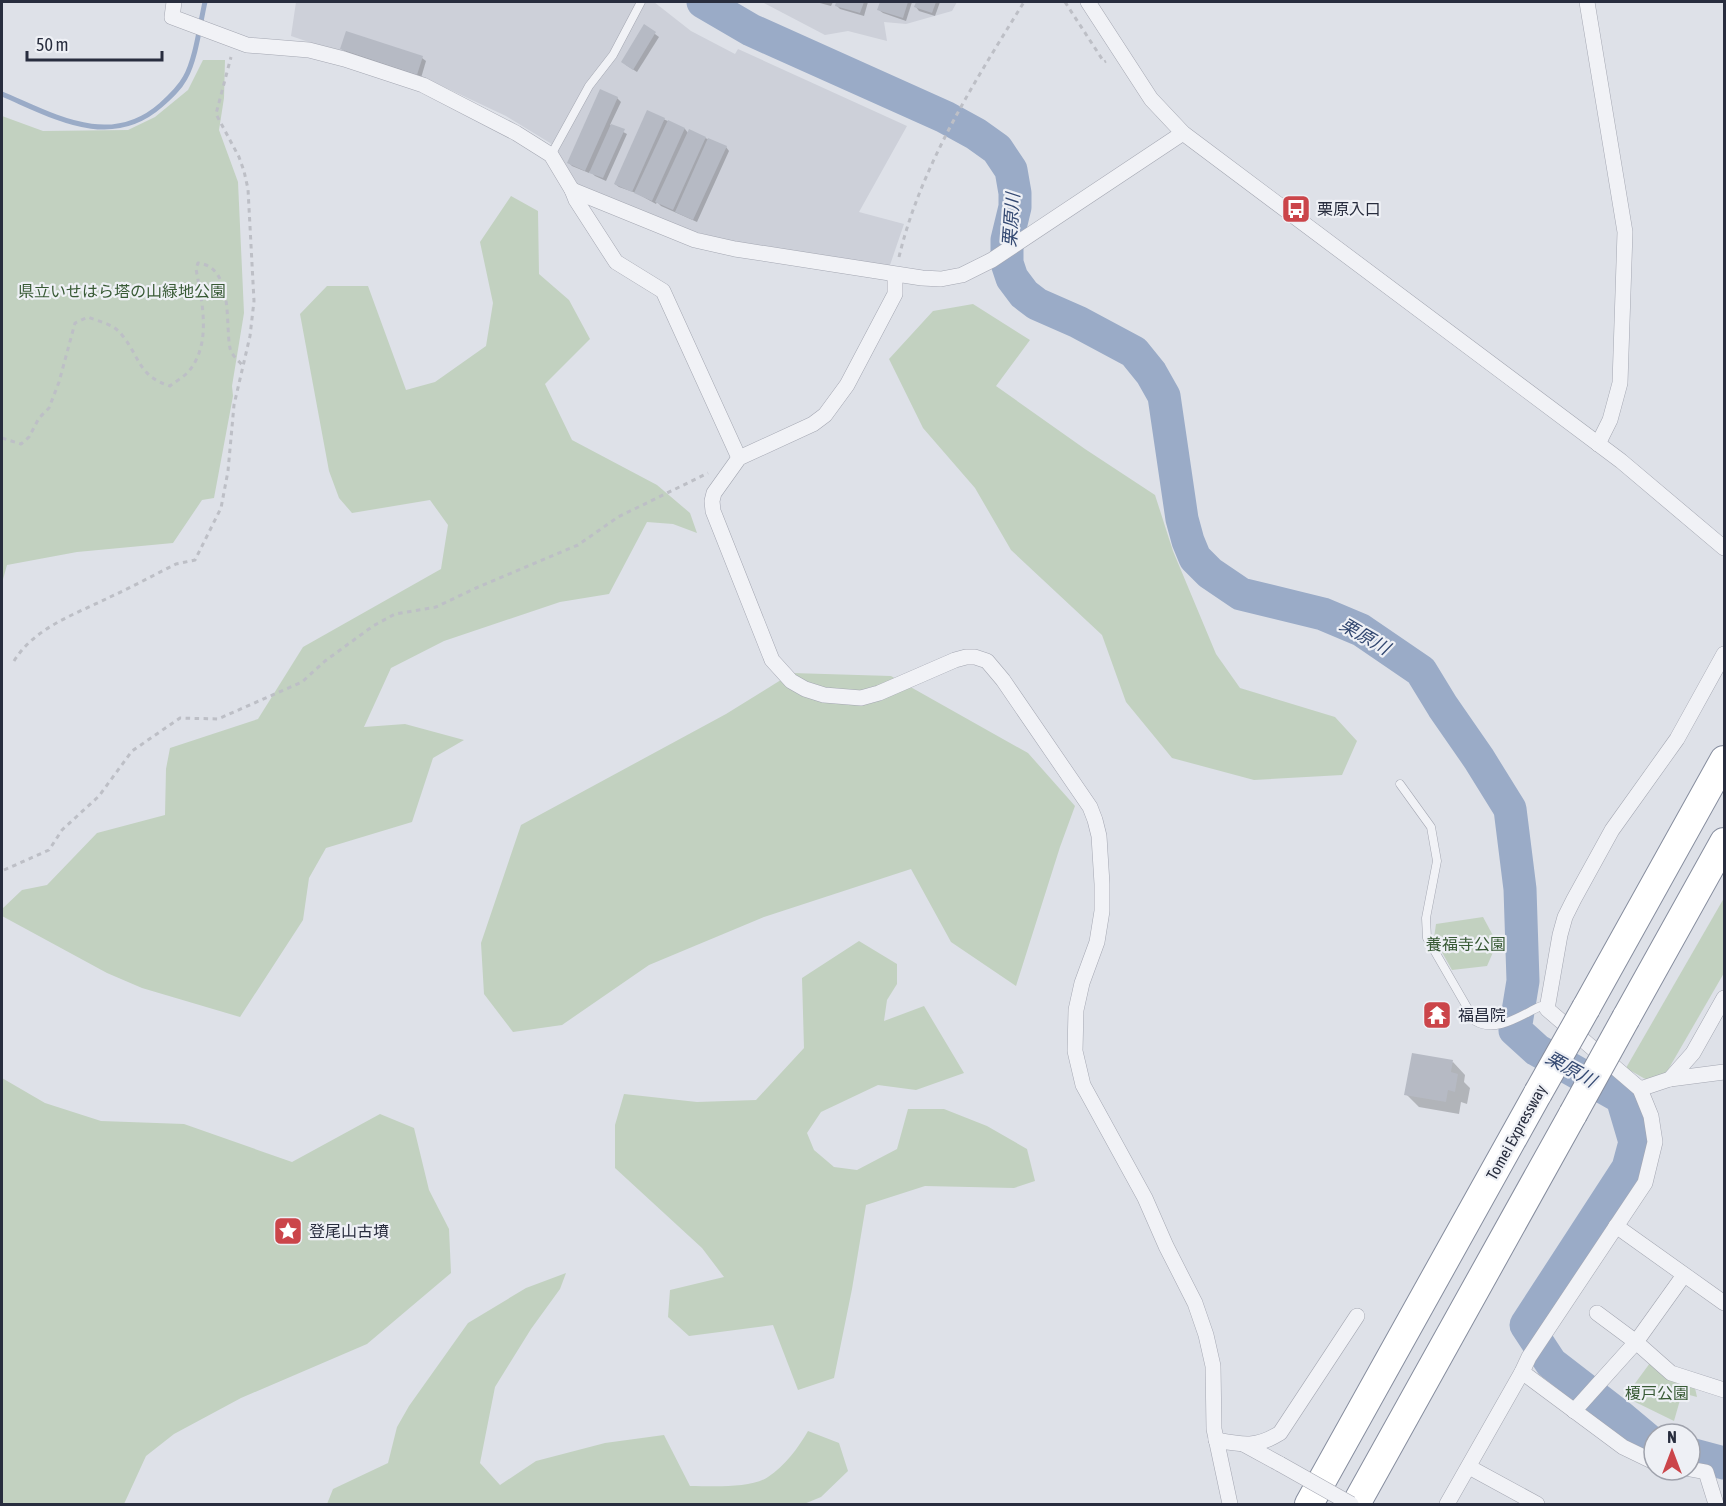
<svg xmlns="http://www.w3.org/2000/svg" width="1726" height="1506" viewBox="0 0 1726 1506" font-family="'Asap Condensed','Noto Sans JP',sans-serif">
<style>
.built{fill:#cdd0d9}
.green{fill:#c2d1c0}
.shadow{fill:#0003}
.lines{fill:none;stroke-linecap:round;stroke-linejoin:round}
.stream{stroke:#9aabc7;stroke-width:5}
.river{stroke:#9aabc7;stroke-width:33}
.building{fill:#b6bac4}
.lane-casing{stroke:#a4a7b2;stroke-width:9}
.street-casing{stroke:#a4a7b2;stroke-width:16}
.highway-casing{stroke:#868d9e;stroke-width:30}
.path{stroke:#bdbfc6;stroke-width:3;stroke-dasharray:4.5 4.5;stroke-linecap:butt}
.lane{stroke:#f1f2f6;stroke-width:8}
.street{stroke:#f1f2f6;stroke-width:15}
.highway{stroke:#fff;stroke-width:28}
.street-bridge-casing{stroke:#a4a7b2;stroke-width:16;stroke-linecap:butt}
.highway-bridge-casing{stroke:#868d9e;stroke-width:30;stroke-linecap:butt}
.street-bridge{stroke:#f1f2f6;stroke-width:15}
.highway-bridge{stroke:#fff;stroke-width:28}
.labels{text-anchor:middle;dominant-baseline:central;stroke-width:4.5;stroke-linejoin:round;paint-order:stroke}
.poi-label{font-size:16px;fill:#282d3e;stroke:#eef0f5;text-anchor:start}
.park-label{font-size:16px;fill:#385a35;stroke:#eef0f5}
.street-label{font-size:16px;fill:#282d3e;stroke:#eef0f5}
.water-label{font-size:18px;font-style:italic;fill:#334871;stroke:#eef0f5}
</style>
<rect width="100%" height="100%" fill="#dee1e8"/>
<g class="built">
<path d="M 296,2 L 654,2 L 691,31 L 735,54 L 738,49 L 907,126 L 859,212 L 904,224 L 889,268 L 730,241 L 688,230 L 588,190 L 578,184 L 569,173 L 558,152 L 550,143 L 506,116 L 425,78 L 407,75 L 291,36 Z"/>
<path d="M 762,2 L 957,2 L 952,11 L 906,24 L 884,22 L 887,41 L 848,31 L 825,35 Z"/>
</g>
<g class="green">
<path d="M 203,60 L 225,60 L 224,98 L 219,130 L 238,182 L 244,313 L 232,386 L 233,396 L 214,498 L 202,500 L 173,543 L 77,552 L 7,565 L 2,583 L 2,116 L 43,131 L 128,130 L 155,117 L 188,90 Z"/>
<path d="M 511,196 L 538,211 L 539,274 L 569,300 L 590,339 L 545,384 L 572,440 L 657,485 L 690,513 L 697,533 L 673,524 L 647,522 L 609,594 L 560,602 L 444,641 L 391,668 L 364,727 L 405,724 L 464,740 L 433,758 L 412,822 L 326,848 L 309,878 L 303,920 L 240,1017 L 142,988 L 107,973 L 2,916 L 2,909 L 22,890 L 47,885 L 97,833 L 165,815 L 166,769 L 170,748 L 258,719 L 303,647 L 441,569 L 448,525 L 430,500 L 352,513 L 339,498 L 329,471 L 300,314 L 327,286 L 368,286 L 406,390 L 435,382 L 486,346 L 493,303 L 480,242 Z"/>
<path d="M 973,304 L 1030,340 L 996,386 L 1085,449 L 1155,495 L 1173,551 L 1216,654 L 1240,688 L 1335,717 L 1357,741 L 1342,775 L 1254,780 L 1172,758 L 1126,702 L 1102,635 L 1011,550 L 975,488 L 923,428 L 889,359 L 933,311 Z"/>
<path d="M 792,673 L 891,676 L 1028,753 L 1075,806 L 1060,847 L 1016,986 L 951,942 L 911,869 L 764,917 L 649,965 L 562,1025 L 513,1032 L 484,994 L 481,943 L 521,825 L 726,714 Z"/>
<path d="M 1724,898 L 1724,973 L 1665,1075 L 1647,1080 L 1626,1068 Z"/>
<path d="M 1483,917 L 1497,943 L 1487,966 L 1452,970 L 1434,938 L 1436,924 Z"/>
<path d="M 859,941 L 897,964 L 897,984 L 887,1000 L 884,1021 L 924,1006 L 964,1073 L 916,1090 L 878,1085 L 821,1112 L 807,1133 L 814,1150 L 834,1167 L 857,1170 L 897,1149 L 908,1109 L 944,1109 L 987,1126 L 1027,1149 L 1035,1181 L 1014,1188 L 925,1186 L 866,1205 L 852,1289 L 834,1378 L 798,1390 L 773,1325 L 689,1336 L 668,1317 L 670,1290 L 724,1277 L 702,1248 L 615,1168 L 615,1125 L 624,1094 L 697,1102 L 756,1100 L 804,1048 L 802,978 Z"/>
<path d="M 2,1078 L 45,1103 L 101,1121 L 184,1124 L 292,1162 L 380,1114 L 414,1128 L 429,1190 L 449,1229 L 451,1273 L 367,1344 L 241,1398 L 174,1434 L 146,1456 L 124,1504 L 2,1504 Z"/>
<path d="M 566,1273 L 560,1289 L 531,1329 L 495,1387 L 480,1463 L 500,1485 L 536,1461 L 605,1443 L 664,1435 L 690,1486 C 710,1486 751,1489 768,1477 C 785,1466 798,1448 808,1431 L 839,1443 L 848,1471 L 821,1497 L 804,1504 L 327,1504 L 333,1489 L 388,1463 L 397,1427 L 409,1406 L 468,1323 L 526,1288 Z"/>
<path d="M 1650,1363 L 1695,1388 L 1697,1397 L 1682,1393 L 1674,1421 L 1625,1397 Z"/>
</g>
<g class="shadow">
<path d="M 816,2 L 833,2 L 831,6 Z"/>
<path d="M 838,2 L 868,2 L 864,16 L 840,9 L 836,5 Z"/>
<path d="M 882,2 L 912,2 L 906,21 L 883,13 L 879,10 Z"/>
<path d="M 917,2 L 940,2 L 935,16 L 919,11 L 916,7 Z"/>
<path d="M 644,26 L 659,37 L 637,72 L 626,65 Z"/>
<path d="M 342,49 L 422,58 L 426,61 L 421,78 L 346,52 Z"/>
<path d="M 617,98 L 621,102 L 610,125 L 627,134 L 606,181 L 595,176 L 590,171 L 589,173 L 572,166 L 568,162 Z"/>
<path d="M 648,112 L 685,129 L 688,133 L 689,131 L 726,147 L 729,151 L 697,222 L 661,206 L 657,202 L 656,204 L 636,193 L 619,187 L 615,184 Z"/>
<path d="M 1453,1062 L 1465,1075 L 1464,1082 L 1470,1088 L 1467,1104 L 1461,1102 L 1459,1114 L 1419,1107 L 1406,1094 Z"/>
</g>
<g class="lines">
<path class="stream" d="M 2,94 C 54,116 110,150 161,105 C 170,97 179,89 185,78 C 196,59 200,23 205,2"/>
<g class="river">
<path d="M 703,2 L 751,30 L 945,117 L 976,134 L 997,149 L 1011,170 L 1015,193 L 1015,207 L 1007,240 L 1007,263 L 1012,278 L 1024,294 L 1037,304 L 1078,322 L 1134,352 L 1151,373 L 1164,396 L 1182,519 L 1188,541 L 1195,558 L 1210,573 L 1241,594 L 1323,614 L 1361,630 L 1421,671 L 1443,707 L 1479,759 L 1510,809 L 1520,889 L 1523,981 L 1515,1030 L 1537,1050 L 1622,1098 L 1635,1142 L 1628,1168 L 1526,1325 L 1551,1363 L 1617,1414 L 1654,1445"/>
<path d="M 1690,1454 L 1724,1463"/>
</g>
</g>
<g class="building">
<path d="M 836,2 L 864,2 L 860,13 L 835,6 Z"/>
<path d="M 880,2 L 908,2 L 903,18 L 877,10 Z"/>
<path d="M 916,2 L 936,2 L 932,13 L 914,7 Z"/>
<path d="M 644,24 L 656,32 L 633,70 L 621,62 Z"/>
<path d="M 346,31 L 423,56 L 417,75 L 340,49 Z"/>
<path d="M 600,89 L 618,97 L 585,171 L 567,163 Z"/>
<path d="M 647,110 L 665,118 L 632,192 L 614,184 Z"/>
<path d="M 668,120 L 685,128 L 652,201 L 634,193 Z"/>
<path d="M 611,124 L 625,129 L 603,178 L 589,173 Z"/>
<path d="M 689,129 L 706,137 L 673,210 L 655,202 Z"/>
<path d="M 708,138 L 727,146 L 693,220 L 675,212 Z"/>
<path d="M 1412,1053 L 1453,1060 L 1451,1072 L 1458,1074 L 1455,1092 L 1448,1090 L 1446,1102 L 1404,1095 Z"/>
</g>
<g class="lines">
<g class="lane-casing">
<g id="lane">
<path d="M 551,155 L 589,86 L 613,55 L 641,2"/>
<path d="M 1400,784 L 1431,827 L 1437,861 L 1426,918 L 1427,938 L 1475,1021 C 1496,1034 1521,1015 1541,1006 L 1547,1009"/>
</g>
</g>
<g class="street-casing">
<g id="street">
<path d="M 174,2 L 172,17 L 247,45 L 309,50 L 344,59 L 423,85 L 516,133 L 551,155 L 572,190 L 576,200 L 616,262 L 663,291 L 739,458"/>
<path d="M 1088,2 L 1151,99 L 1183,133 L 1621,461 L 1724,548"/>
<path d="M 1587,2 L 1625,232 L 1620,383 L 1610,420 L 1598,444"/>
<path d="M 572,190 L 695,240 L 735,249 L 922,278 L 941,279 L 962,275 L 992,260 L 1183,133"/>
<path d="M 895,275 L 895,294 L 847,385 L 825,415 L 813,424 L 739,458 L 714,493 L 712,501 L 713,511 L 772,660 L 791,681 L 805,689 L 824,695 L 861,698 L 879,693 L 955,660 L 966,657 L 975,657 L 987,661 L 1003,680 L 1090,807 L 1095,820 L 1099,836 L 1102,884 L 1102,911 L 1097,942 L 1082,983 L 1076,1010 L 1075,1051 L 1083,1085 L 1145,1198 L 1166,1246 L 1195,1303 L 1206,1335 L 1213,1366 L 1214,1429 L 1230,1504"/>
<path d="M 1670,1079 L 1724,1072"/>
<path d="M 1640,1089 L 1670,1079 L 1693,1053 L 1724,998"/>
<path d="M 1616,1226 L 1724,1303"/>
<path d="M 1597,1313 L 1636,1342 L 1671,1373 L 1724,1390"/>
<path d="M 1522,1372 L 1623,1447 L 1654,1462"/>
<path d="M 1574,1411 L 1636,1342 L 1684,1275"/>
<path d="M 1216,1440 C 1243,1445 1256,1448 1280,1433 L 1357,1316"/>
<path d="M 1245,1445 L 1280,1464"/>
<path d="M 1469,1467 L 1537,1504"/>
<path d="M 1690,1469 L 1706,1472 L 1716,1504"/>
<path d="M 1447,1504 L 1522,1372 L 1529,1357 L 1645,1183 L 1655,1142 L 1651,1116 L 1640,1089 L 1547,1009 L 1560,935 L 1565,917 L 1574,899 L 1612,830 L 1677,739 L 1724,654"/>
</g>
</g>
<g class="highway-casing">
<g id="highway">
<path d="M 1586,1008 L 1724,760"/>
<path d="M 1626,1018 L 1724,842"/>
<path d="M 1309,1504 L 1538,1093"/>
<path d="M 1356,1504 L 1573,1114"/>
</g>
</g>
<g class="path">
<path d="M 1065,2 L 1104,62 L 1106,61"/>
<path d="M 899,257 C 921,165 975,81 1024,2"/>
<path d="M 2,438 L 21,444 L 29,437 L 39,418 L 49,408 L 59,382 L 75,323 L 88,317 C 100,322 114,324 122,335 C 140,357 138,376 170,386 C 176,381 184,377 189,371 C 212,343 202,302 196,269 L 198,263 C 234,267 225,324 230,348 C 231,355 239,361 244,367"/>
<path d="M 14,661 C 35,627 76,614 110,597 C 132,587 154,575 176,564 L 195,560 L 221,508 L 228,471 L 234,405 L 250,336 L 254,301 L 248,189 L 244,171 L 239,157 L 216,114 L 231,57"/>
<path d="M 4,870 L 49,850 L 62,830 L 99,796 L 132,751 L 180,718 L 218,719 L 302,682 L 325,661 L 373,626 L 395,614 L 436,607 L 476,588 L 578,545 L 618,517 L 708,473"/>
</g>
<use href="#lane" class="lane"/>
<use href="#street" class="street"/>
<use href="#highway" class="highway"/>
<g class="street-bridge-casing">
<path id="street-bridge" d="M 1280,1464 L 1351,1504"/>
</g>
<g class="highway-bridge-casing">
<g id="highway-bridge">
<path d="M 1538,1093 L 1586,1008"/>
<path d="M 1573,1114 L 1626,1018"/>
</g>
</g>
<use href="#street-bridge" class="street-bridge"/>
<use href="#highway-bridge" class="highway-bridge"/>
</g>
<defs>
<g id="bus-square" transform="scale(1.5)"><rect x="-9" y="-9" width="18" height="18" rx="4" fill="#cb454a" stroke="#eef0f5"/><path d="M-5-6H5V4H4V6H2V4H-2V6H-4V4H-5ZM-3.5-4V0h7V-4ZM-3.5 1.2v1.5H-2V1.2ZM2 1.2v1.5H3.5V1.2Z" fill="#fff"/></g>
<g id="temple-square" transform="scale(1.5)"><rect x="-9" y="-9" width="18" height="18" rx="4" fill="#cb454a" stroke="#eef0f5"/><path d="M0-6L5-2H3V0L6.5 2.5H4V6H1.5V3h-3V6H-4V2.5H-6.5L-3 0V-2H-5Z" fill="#fff"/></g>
<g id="sight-square" transform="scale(1.5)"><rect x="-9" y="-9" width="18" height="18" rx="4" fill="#cb454a" stroke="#eef0f5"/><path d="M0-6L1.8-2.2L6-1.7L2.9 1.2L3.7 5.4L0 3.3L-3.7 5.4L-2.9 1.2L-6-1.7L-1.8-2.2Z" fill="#fff"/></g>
</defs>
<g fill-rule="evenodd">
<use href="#bus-square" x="1296" y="209"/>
<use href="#temple-square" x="1437" y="1015"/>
<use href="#sight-square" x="288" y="1231"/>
</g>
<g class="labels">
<g class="poi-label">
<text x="1317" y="209">栗原入口</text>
<text x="1458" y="1015">福昌院</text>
<text x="309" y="1231">登尾山古墳</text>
</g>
<g class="park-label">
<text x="122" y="291">県立いせはら塔の山緑地公園</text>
<text x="1466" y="944">養福寺公園</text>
<text x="1657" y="1393">榎戸公園</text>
</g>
<g class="street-label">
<text transform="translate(1516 1132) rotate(-61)">Tomei Expressway</text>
</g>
<g class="water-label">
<text transform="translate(1011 220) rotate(-86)">栗原川</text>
<text transform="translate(1365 636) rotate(30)">栗原川</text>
<text transform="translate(1571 1069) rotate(29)">栗原川</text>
</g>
</g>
<rect width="1726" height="1506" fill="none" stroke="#282d3e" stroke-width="6"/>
<g transform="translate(1672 1452)"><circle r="28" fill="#eef0f5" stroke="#9fa2ac" stroke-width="1.5"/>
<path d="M0-4.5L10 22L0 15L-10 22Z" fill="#cb454a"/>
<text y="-9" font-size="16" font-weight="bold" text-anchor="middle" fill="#282d3e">N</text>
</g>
<path d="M27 51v9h135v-9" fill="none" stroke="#282d3e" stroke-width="3"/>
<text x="36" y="51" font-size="18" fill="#282d3e" stroke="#eef0f5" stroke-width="4.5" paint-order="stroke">50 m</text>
</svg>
